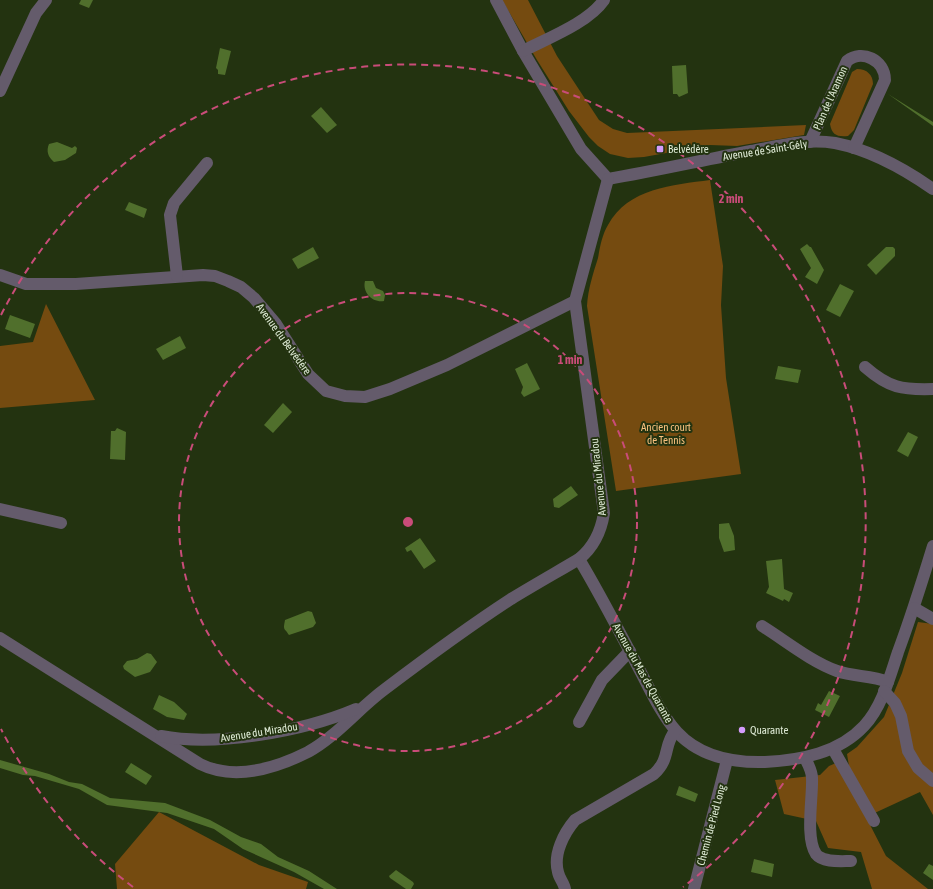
<svg xmlns="http://www.w3.org/2000/svg" width="933" height="889" viewBox="0 0 933 889" font-family="'Asap Condensed',sans-serif">
<style>
.green{fill:#754b10}
.water{fill:#506f2c}
.lines{fill:none;stroke-linecap:round;stroke-linejoin:round}
.minor{stroke:#645b6b;stroke-width:12}
.ring{fill:none;stroke:#c94c79;stroke-width:2;stroke-dasharray:7 5}
.poi-dot{fill:#d49cfc;stroke:#233310;stroke-width:1.5}
.labels{text-anchor:middle;dominant-baseline:central;stroke-width:4;stroke-linejoin:round;paint-order:stroke}
.street-label{font-size:11px;fill:#dde9d4;stroke:#233310}
.poi-label{font-size:11px;fill:#dde9d4;stroke:#233310;text-anchor:start}
.park-label{font-size:11px;fill:#f9c17f;stroke:#233310}
.centre{fill:#c94c79;stroke:#233310;stroke-width:2}
.ring-label{font-size:12px;text-anchor:middle;font-weight:bold;fill:#c94c79;stroke:#233310;stroke-width:4;stroke-linejoin:round;paint-order:stroke}
</style>
<rect width="100%" height="100%" fill="#233310"/>
<g class="green">
<path d="M 502,0 L 528,0 L 557,56 L 599,120 L 613,129 L 627,133 L 806,125 L 804,135 L 737,146 L 710,145 L 644,157 L 628,158 L 610,154 L 598,146 L 589,137 L 569,111 L 537,60 Z"/>
<path d="M 857,69 C 867,69 873,75 873,84 L 854,130 L 848,136 C 837,137 832,135 830,124 L 850,77 L 852,72 Z"/>
<path d="M 710,180 L 723,266 L 721,305 L 726,378 L 741,474 L 616,491 L 587,306 C 588,289 593,274 598,258 C 600,247 602,235 608,225 C 628,188 673,185 710,180 Z"/>
<path d="M 46,304 L 95,400 L 0,408 L 0,346 L 33,342 Z"/>
<path d="M 918,622 L 933,624 L 933,815 L 920,792 L 866,817 L 886,856 L 928,889 L 872,889 L 861,852 L 828,848 L 816,821 L 784,814 L 775,780 L 820,775 L 829,766 L 836,763 L 850,772 L 847,754 L 857,747 L 884,717 L 902,673 Z"/>
<path d="M 159,812 L 259,865 L 308,882 L 306,889 L 117,889 L 115,864 Z"/>
</g>
<g class="water">
<path d="M 81,0 L 93,0 L 89,8 L 79,4 Z"/>
<path d="M 220,48 L 231,51 L 225,75 L 218,74 L 218,70 L 216,68 Z"/>
<path d="M 686,65 L 688,93 L 679,97 L 677,94 L 673,94 L 672,66 Z"/>
<path d="M 888,94 L 933,122 L 933,126 Z"/>
<path d="M 321,107 L 337,125 L 327,133 L 311,116 Z"/>
<path d="M 57,142 L 72,148 L 75,146 L 77,148 L 76,153 L 65,160 L 54,162 C 48,157 46,151 49,144 Z"/>
<path d="M 129,202 L 147,209 L 144,218 L 125,210 Z"/>
<path d="M 807,244 L 810,247 L 811,247 L 824,270 L 817,284 L 805,277 L 811,268 L 800,249 Z"/>
<path d="M 313,247 L 319,258 L 298,269 L 292,259 Z"/>
<path d="M 886,247 L 893,247 L 895,249 L 895,256 L 876,275 L 867,265 Z"/>
<path d="M 365,281 L 373,281 L 376,288 L 383,291 L 385,295 L 384,301 C 373,303 362,293 365,281 Z"/>
<path d="M 840,284 L 854,291 L 840,317 L 826,310 Z"/>
<path d="M 10,315 L 35,324 L 30,338 L 5,329 Z"/>
<path d="M 180,336 L 186,348 L 163,360 L 156,349 Z"/>
<path d="M 527,363 L 540,389 L 524,397 L 521,393 L 523,387 L 515,369 Z"/>
<path d="M 778,366 L 801,370 L 798,383 L 775,379 Z"/>
<path d="M 283,403 L 292,412 L 273,433 L 264,425 Z"/>
<path d="M 117,428 L 126,432 L 125,460 L 110,459 L 111,431 L 115,431 Z"/>
<path d="M 908,432 L 918,437 L 908,457 L 897,451 Z"/>
<path d="M 571,486 L 578,495 L 559,508 L 554,507 L 553,499 Z"/>
<path d="M 729,523 L 734,536 L 735,550 L 724,552 L 719,538 L 719,524 Z"/>
<path d="M 420,538 L 436,561 L 424,569 L 411,550 L 407,552 L 405,548 Z"/>
<path d="M 782,559 L 784,589 L 793,593 L 789,602 L 784,599 L 783,601 L 766,593 L 769,587 L 766,561 Z"/>
<path d="M 308,611 L 312,612 L 316,623 L 313,627 L 289,635 C 284,627 283,631 285,620 Z"/>
<path d="M 147,653 L 151,654 L 157,662 L 150,672 L 135,677 L 124,669 L 123,666 L 127,661 L 137,659 Z"/>
<path d="M 829,691 L 840,696 L 829,717 L 815,710 L 818,703 L 821,705 Z"/>
<path d="M 159,695 L 174,702 L 187,714 L 184,720 L 167,717 L 153,709 Z"/>
<path d="M 0,760 L 49,774 L 69,782 L 82,784 L 110,798 L 165,803 L 210,820 L 241,837 L 261,844 L 278,857 L 309,871 L 337,889 L 324,889 L 294,872 L 243,849 L 214,829 L 167,813 L 107,805 L 79,789 L 35,776 L 23,775 L 0,768 Z"/>
<path d="M 131,763 L 152,776 L 146,785 L 125,772 Z"/>
<path d="M 679,786 L 698,794 L 695,802 L 676,795 Z"/>
<path d="M 754,859 L 774,864 L 772,877 L 751,872 Z"/>
<path d="M 929,864 L 933,866 L 933,880 L 923,873 Z"/>
<path d="M 396,870 L 413,882 L 414,884 L 411,889 L 406,889 L 390,878 L 389,876 Z"/>
</g>
<g class="lines">
<g class="minor">
<path d="M 496,0 L 523,51 L 581,149 L 608,179 C 655,171 703,160 751,151 C 778,146 807,138 835,143 C 871,150 903,168 933,189"/>
<path d="M 523,51 C 548,38 588,23 604,0"/>
<path d="M 0,91 L 36,13 L 46,0"/>
<path d="M 810,142 L 847,61 C 862,49 885,60 885,80 L 854,148"/>
<path d="M 0,275 L 26,284 L 76,284 L 203,275 L 215,276 L 228,281 L 241,287 L 254,298 L 276,324 L 308,374 L 326,391 L 345,396 L 365,397 L 390,389 L 447,365 L 575,301"/>
<path d="M 177,276 L 170,215 L 174,203 L 207,163"/>
<path d="M 865,367 C 889,388 902,390 933,389"/>
<path d="M 0,509 L 61,523"/>
<path d="M 579,559 C 600,594 618,629 637,665 C 649,687 660,713 677,732 C 700,757 732,763 765,762 C 801,760 839,753 864,726 C 882,707 890,676 898,652 C 911,617 922,582 933,546"/>
<path d="M 914,608 L 933,619"/>
<path d="M 762,626 C 786,641 810,661 837,671 C 854,677 871,675 888,682"/>
<path d="M 0,638 L 200,764 C 234,781 276,768 308,752 C 337,736 359,708 385,689 C 426,658 468,627 511,599 C 534,585 557,572 579,559 C 594,547 601,532 604,513 L 575,301 L 608,179"/>
<path d="M 884,691 L 895,703 L 901,716 L 908,751 L 918,768 L 933,781"/>
<path d="M 579,722 L 602,680 L 630,651"/>
<path d="M 161,736 C 217,747 304,731 356,709"/>
<path d="M 833,749 L 874,821"/>
<path d="M 805,758 C 808,764 812,771 812,778 C 813,796 805,838 816,854 C 823,863 841,861 851,861"/>
<path d="M 565,889 C 564,883 559,878 558,872 C 553,854 564,833 575,820 L 654,774 C 671,758 663,746 675,731"/>
<path d="M 694,889 L 727,760"/>
</g>
</g>
<g class="ring">
<circle cx="408" cy="522" r="229"/>
<path d="M133 887A457 457 0 0 1 1 729M1 315A457 457 0 1 1 683 887"/>
</g>
<g class="poi-dot">
<rect x="656" y="145" width="8" height="8" rx="2"/>
<circle cx="742" cy="730" r="4"/>
</g>
<g class="labels">
<g class="street-label">
<text transform="translate(830 98) rotate(-66)">Plan de l'Aramon</text>
<text transform="translate(765 150) rotate(-9)">Avenue de Saint-Gély</text>
<text transform="translate(284 339) rotate(54)">Avenue du Belvédère</text>
<text transform="translate(598 477) rotate(-96)">Avenue du Miradou</text>
<text transform="translate(643 673) rotate(61)">Avenue du Mas de Quarante</text>
<text transform="translate(259 732) rotate(-9)">Avenue du Miradou</text>
<text transform="translate(711 825) rotate(-75)">Chemin de Pied Long</text>
</g>
<g class="poi-label">
<text x="668" y="149">Belvédère</text>
<text x="750" y="730">Quarante</text>
</g>
<g class="park-label">
<text x="666" y="427">Ancien court<tspan x="666" dy="13">de Tennis</tspan></text>
</g>
</g>
<circle cx="408" cy="522" r="6" class="centre"/>
<g class="ring-label">
<text x="731" y="203">2 min</text>
<text x="570" y="364">1 min</text>
</g>
</svg>
